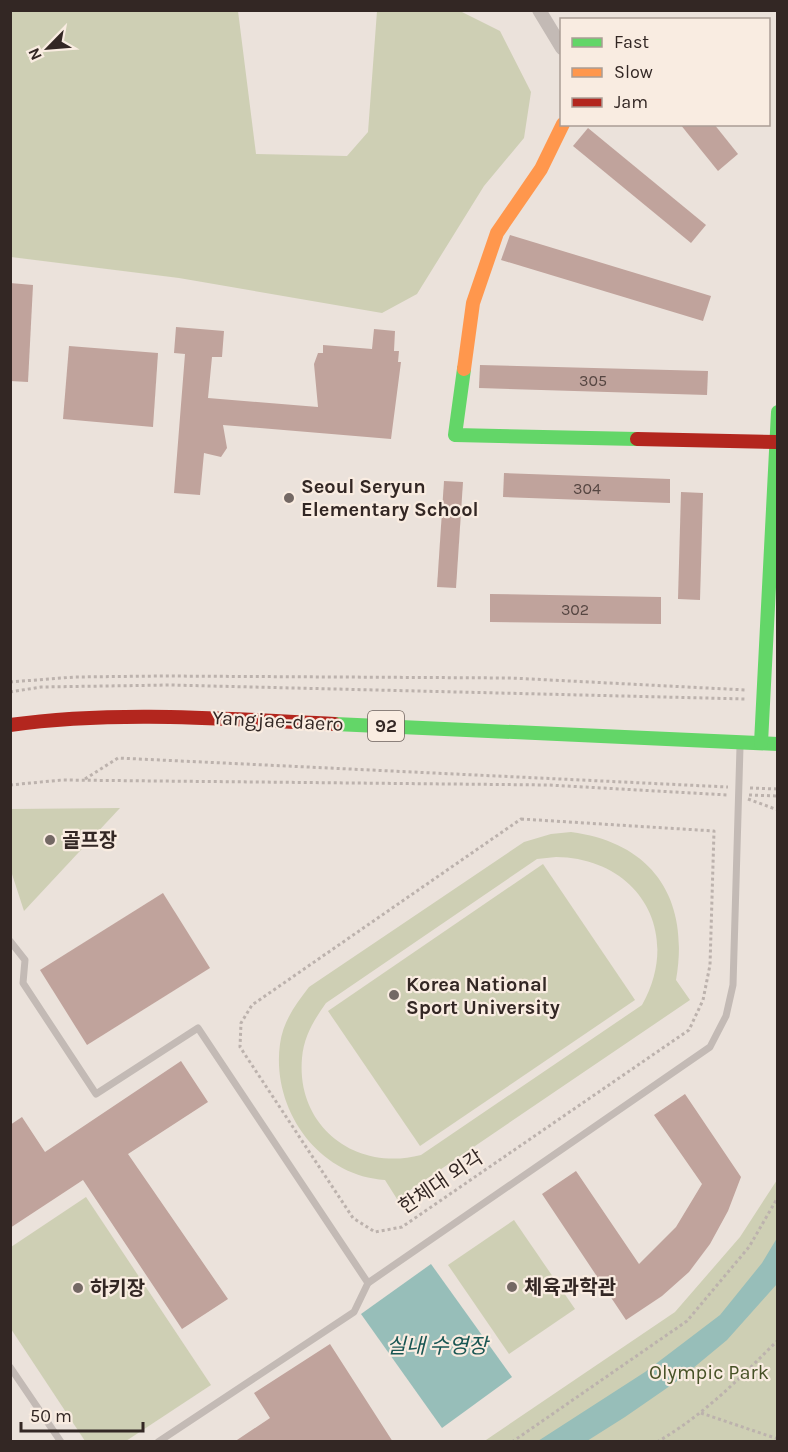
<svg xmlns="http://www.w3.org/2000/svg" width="788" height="1452" viewBox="0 0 788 1452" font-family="Karla,'Noto Sans KR',sans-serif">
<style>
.green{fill:#cecfb4;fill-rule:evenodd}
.water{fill:#97beb9}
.building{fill:#c0a39c}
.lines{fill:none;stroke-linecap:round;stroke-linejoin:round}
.path{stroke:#bcb2ad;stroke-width:3;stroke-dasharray:3 3;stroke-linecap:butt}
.lane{stroke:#c3bab5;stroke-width:7}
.street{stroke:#c3bab5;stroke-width:14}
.fast{stroke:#63d668;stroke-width:14}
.slow{stroke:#ff974d;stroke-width:14}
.jam{stroke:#b3261e;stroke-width:14}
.poi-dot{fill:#736864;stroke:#f9ece1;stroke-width:2}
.labels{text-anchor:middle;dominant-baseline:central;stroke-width:4.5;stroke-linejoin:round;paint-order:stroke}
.number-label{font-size:16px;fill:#564642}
.shield{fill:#f9ece1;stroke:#6e625d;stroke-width:1.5}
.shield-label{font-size:18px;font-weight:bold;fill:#332724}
.poi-label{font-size:20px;font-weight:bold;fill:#332724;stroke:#f9ece1;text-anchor:start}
.street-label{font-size:20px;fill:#332724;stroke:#f9ece1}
.park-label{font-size:20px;fill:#475227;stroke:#f9ece1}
.water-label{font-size:21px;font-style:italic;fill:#195653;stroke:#f9ece1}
</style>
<rect width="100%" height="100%" fill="#ebe2db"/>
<g class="green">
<path d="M 11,10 L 238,11 L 256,154 L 347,156 L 368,132 L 377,11 L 460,11 L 500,31 L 531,92 L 524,138 L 484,186 L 417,294 L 382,313 L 179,278 L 11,257 Z"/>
<path d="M 120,808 L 24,911 L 11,871 L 11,809 Z"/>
<path d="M 571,832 C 654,843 690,900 676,980 L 690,1000 L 397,1199 L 385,1180 C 318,1176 271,1109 280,1044 C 283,1021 296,1004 309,987 L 524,842 L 551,834 ZM 556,857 C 638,858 683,932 642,1005 L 421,1155 C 356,1172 296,1127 302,1058 C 304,1036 314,1020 326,1003 L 537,859 Z"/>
<path d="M 543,864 L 635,1000 L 420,1146 L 328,1011 Z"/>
<path d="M 777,1180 L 777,1441 L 483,1442 L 675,1312 L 740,1237 Z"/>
<path d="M 86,1197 L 211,1385 L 126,1441 L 85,1441 L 11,1329 L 11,1247 Z"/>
<path d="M 514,1220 L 575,1309 L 509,1354 L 448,1265 Z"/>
</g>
<g class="water">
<path d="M 777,1238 L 777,1284 L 727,1340 L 680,1379 L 625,1417 L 587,1441 L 538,1441 L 645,1372 L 720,1315 L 762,1263 Z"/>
<path d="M 431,1264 L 512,1377 L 442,1428 L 361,1314 Z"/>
</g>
<g class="building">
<path d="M 680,124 L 714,124 L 738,154 L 718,171 Z"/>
<path d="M 588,128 L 706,225 L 691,243 L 573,146 Z"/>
<path d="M 510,235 L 711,296 L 703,321 L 501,260 Z"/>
<path d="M 10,283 L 33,285 L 28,382 L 10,381 Z"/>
<path d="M 176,327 L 224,331 L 222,357 L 212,357 L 208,398 L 318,407 L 314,364 L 318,353 L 323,353 L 323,345 L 372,349 L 374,329 L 395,331 L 394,351 L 399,351 L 398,362 L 401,362 L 391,439 L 223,425 L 227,448 L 221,457 L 204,453 L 200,495 L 174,493 L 185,354 L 174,353 Z"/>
<path d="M 69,346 L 158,353 L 153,427 L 63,419 Z"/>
<path d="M 480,365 L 708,371 L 707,395 L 479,388 Z"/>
<path d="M 504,473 L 670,479 L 670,503 L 503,497 Z"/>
<path d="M 444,481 L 463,482 L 456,588 L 437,587 Z"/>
<path d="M 681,492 L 703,493 L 700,600 L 678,599 Z"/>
<path d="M 490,594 L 661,597 L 661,624 L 490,622 Z"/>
<path d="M 163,893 L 210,968 L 87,1045 L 40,970 Z"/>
<path d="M 181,1061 L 208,1102 L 128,1154 L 228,1299 L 182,1329 L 83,1180 L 10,1228 L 10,1125 L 22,1117 L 45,1152 Z"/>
<path d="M 685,1094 L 741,1177 L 728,1211 L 710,1244 L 689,1272 L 662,1296 L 626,1320 L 542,1194 L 576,1171 L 639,1264 L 676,1227 L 702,1184 L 654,1115 Z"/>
<path d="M 330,1344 L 393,1442 L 234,1442 L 270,1418 L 254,1393 Z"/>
</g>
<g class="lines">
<g class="path">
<path d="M 10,682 L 75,677 L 162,676 L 511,678 L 746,690"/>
<path d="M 10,692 L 41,687 L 170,685 L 746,699"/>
<path d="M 85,779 L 118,758 L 728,787"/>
<path d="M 10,785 L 62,780 L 548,785 L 728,795"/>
<path d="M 750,788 L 778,789"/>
<path d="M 749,795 L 778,796"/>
<path d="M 748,799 L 778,810"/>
<path d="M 521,819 L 714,831 L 710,965 L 703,1000 L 689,1030 L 402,1227 L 375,1232 L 353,1218 L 240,1047 L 241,1023 L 252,1005 Z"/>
<path d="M 701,1413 L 778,1439"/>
<path d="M 512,1442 L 687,1321 L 749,1247 L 778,1197"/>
<path d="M 657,1442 C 704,1415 740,1378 778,1340"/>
</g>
<g class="lane">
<path d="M 10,941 L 25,960 L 23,983 L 96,1094 L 198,1028 L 368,1283"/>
<path d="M 10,1367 L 61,1442"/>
<path d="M 158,1442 L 354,1312 L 368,1283 L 710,1047 L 726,1016 L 733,985 L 740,747"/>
</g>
<path class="street" d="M 539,10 L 562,48"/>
<g class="fast">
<path d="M 464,369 L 455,435 L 637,439"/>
<path d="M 335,724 L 778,744"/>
<path d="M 761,743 L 778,412"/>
</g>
<path class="slow" d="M 464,369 L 473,303 L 497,233 L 541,169 L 563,124"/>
<g class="jam">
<path d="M 637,439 L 776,442"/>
<path d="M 10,725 C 117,710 227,719 335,724"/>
</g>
</g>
<g class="poi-dot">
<circle cx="289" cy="498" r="6"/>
<circle cx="50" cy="840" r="6"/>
<circle cx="394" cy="995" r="6"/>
<circle cx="512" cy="1287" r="6"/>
<circle cx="78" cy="1288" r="6"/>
</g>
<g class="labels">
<g class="number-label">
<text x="593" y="380">305</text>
<text x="587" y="488">304</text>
<text x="575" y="609">302</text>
</g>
<rect class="shield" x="368" y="711" width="36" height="30" rx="4.5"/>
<g class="shield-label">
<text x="386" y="726">92</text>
</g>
<g class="poi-label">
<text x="301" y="486">Seoul Seryun<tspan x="301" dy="23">Elementary School</tspan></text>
<text x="62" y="840">골프장</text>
<text x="406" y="984">Korea National<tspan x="406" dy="23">Sport University</tspan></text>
<text x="524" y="1287">체육과학관</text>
<text x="90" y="1288">하키장</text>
</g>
<g class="street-label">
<text transform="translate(278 721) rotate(3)">Yangjae-daero</text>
<text transform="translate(441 1182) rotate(-34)">한체대 외각</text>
</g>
<g class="park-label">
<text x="709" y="1372">Olympic Park</text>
</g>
<g class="water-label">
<text x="437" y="1346">실내 수영장</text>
</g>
</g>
<rect width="788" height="1452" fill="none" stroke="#332724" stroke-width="24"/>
<rect x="560" y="18" width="210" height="108" fill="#f9ece1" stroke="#aa9d95" stroke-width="1.5"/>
<rect x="572" y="38" width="30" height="9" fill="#63d668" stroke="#aa9d95" stroke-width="1.5"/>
<text x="614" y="48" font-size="18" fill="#332724">Fast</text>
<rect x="572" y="68" width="30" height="9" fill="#ff974d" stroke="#aa9d95" stroke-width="1.5"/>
<text x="614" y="78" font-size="18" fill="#332724">Slow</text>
<rect x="572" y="98" width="30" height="9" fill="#b3261e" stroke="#aa9d95" stroke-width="1.5"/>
<text x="614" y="108" font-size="18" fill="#332724">Jam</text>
<g transform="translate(48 48) rotate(245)" stroke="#f9ece1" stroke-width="4.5" paint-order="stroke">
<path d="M0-4.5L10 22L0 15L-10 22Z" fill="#332724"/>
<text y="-9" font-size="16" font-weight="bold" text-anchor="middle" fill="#332724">N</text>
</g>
<path d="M21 1422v9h122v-9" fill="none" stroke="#332724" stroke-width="3"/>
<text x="30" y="1422" font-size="18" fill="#332724" stroke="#f9ece1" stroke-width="4.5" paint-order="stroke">50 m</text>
</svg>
